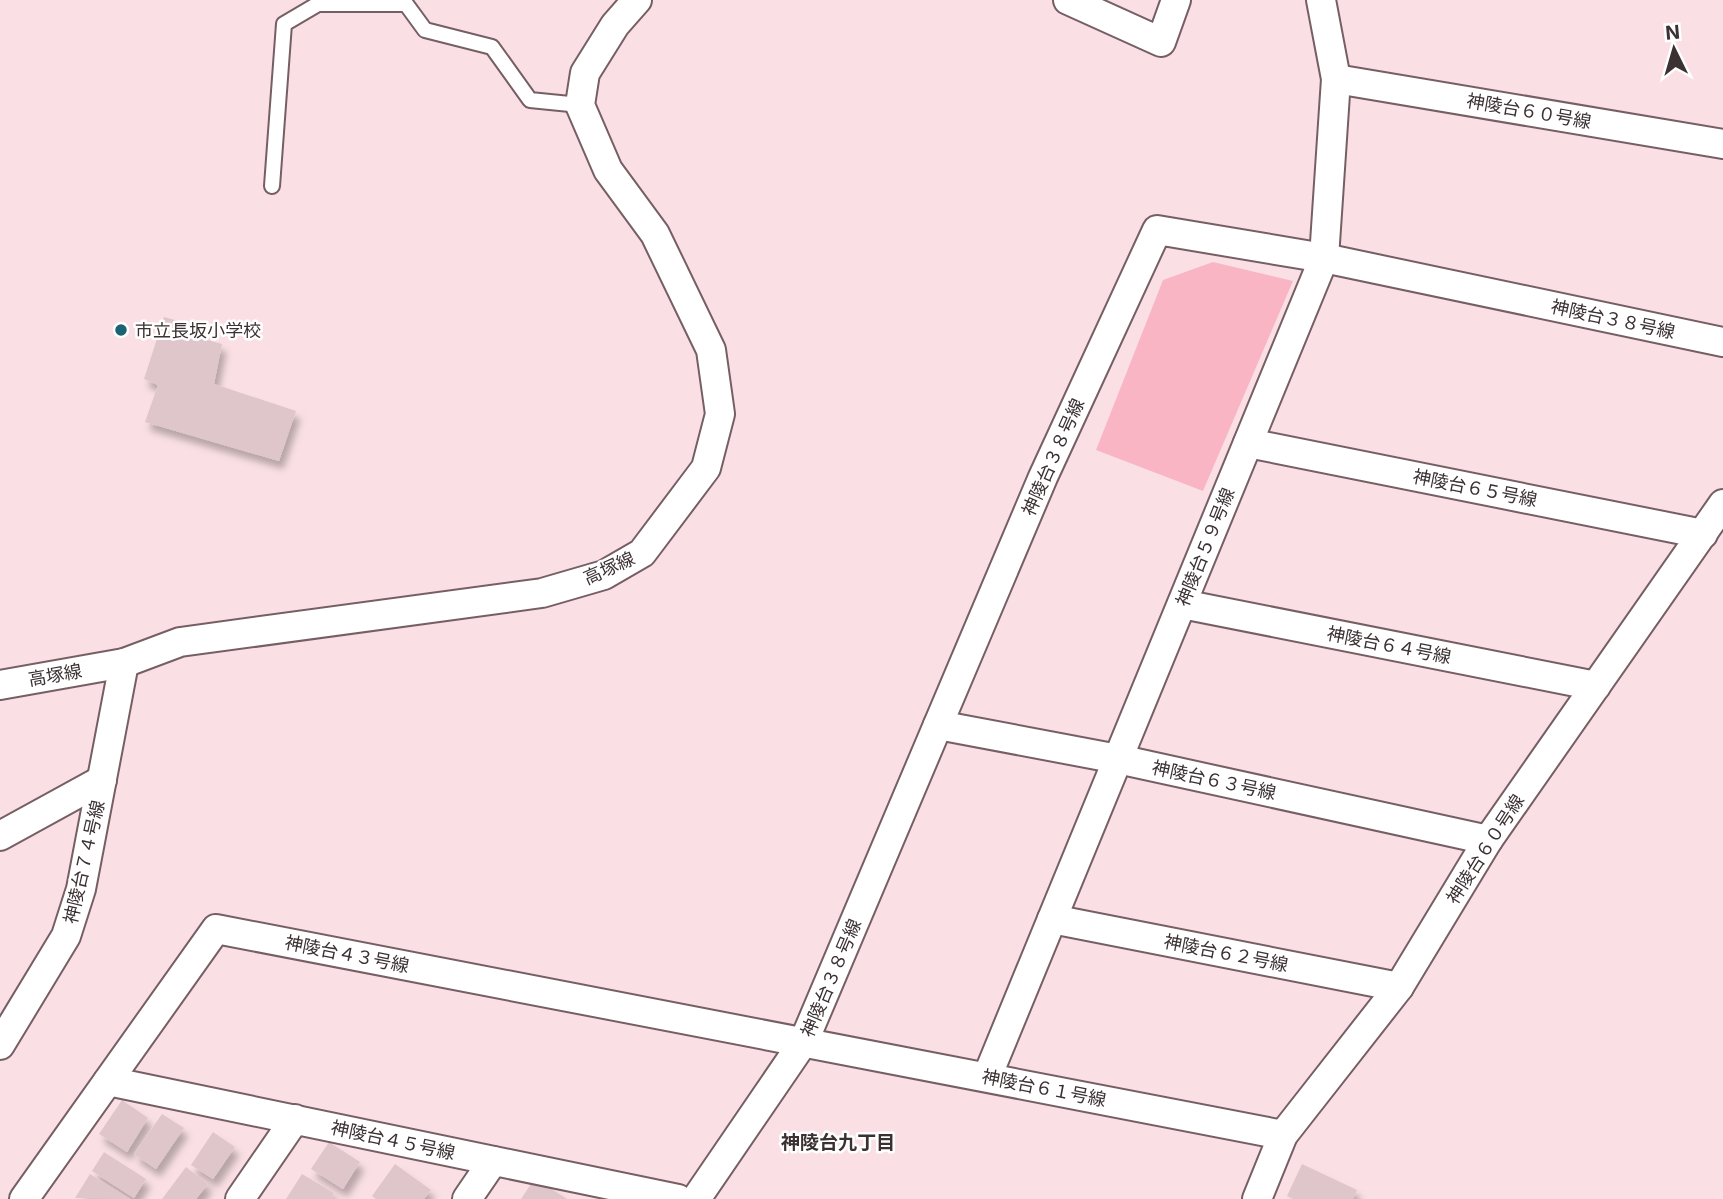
<svg xmlns="http://www.w3.org/2000/svg" width="1723" height="1199" viewBox="0 0 1723 1199" font-family="Inter,'Noto Sans JP',sans-serif">
<style>
.green{fill:#f9b5c3}
.building{fill:#dfc6cb;filter:url(#shadow)}
.lines{fill:none;stroke-linecap:round;stroke-linejoin:round}
.lane-casing{stroke:#765f64;stroke-width:18}
.street-casing{stroke:#765f64;stroke-width:32}
.lane{stroke:#fff;stroke-width:14}
.street{stroke:#fff;stroke-width:28}
.poi-dot{fill:#1b6272;stroke:#fff;stroke-width:2.5}
.labels{text-anchor:middle;dominant-baseline:central;stroke-width:5;stroke-linejoin:round;paint-order:stroke}
.street-label{font-size:18px;fill:#3b3133;stroke:#fff}
.poi-label{font-size:18px;fill:#3b3133;stroke:#fff;text-anchor:start}
.neighbourhood-label{font-size:19px;font-weight:bold;fill:#3b3133;stroke:#fff}
</style>
<defs>
<filter id="shadow"><feDropShadow dx="4.5" dy="8" stdDeviation="3.5" flood-color="#0004"/></filter>
</defs>
<rect width="100%" height="100%" fill="#fae0e5"/>
<path class="green" d="M 1213,262 L 1293,281 L 1203,491 L 1096,450 L 1163,280 Z"/>
<g class="building">
<path d="M 164,317 L 200,327 L 197,337 L 222,344 L 214,384 L 296,411 L 279,461 L 145,422 L 158,385 L 144,379 Z"/>
<path d="M 122,1100 L 148,1118 L 127,1152 L 99,1134 Z"/>
<path d="M 162,1114 L 184,1128 L 156,1169 L 134,1154 Z"/>
<path d="M 213,1132 L 235,1147 L 213,1179 L 191,1165 Z"/>
<path d="M 329,1142 L 360,1162 L 343,1189 L 311,1169 Z"/>
<path d="M 104,1152 L 146,1179 L 134,1198 L 92,1171 Z"/>
<path d="M 395,1164 L 431,1190 L 424,1199 L 376,1199 L 372,1196 Z"/>
<path d="M 1302,1164 L 1357,1190 L 1353,1199 L 1293,1199 L 1287,1196 Z"/>
<path d="M 186,1167 L 208,1184 L 196,1199 L 162,1199 Z"/>
<path d="M 90,1174 L 130,1199 L 75,1198 Z"/>
<path d="M 302,1174 L 334,1193 L 331,1199 L 286,1199 Z"/>
<path d="M 535,1178 L 567,1199 L 521,1199 Z"/>
</g>
<g class="lines">
<g class="lane-casing">
<path id="lane" d="M 272,186 L 284,24 L 318,4 L 406,4 L 425,30 L 492,47 L 530,100 L 580,105"/>
</g>
<g class="street-casing">
<g id="street">
<path d="M 1068,0 L 1161,42 L 1176,0"/>
<path d="M 1336,79 L 1723,144"/>
<path d="M 1248,443 L 1703,534"/>
<path d="M 1182,604 L 1596,686"/>
<path d="M 0,685 L 124,663 L 180,642 L 542,593 L 604,575 L 642,553 L 706,468 L 720,414 L 711,350 L 655,234 L 608,170 L 580,105 L 585,73 L 615,25 L 637,0"/>
<path d="M 938,725 L 1118,759 L 1488,840"/>
<path d="M 0,836 L 102,780"/>
<path d="M 1052,919 L 1399,987"/>
<path d="M 0,1045 L 66,936 L 81,889 L 124,663"/>
<path d="M 987,1077 L 1324,258 L 1336,79 L 1321,0"/>
<path d="M 108,1081 L 678,1199"/>
<path d="M 24,1199 L 216,929 L 1283,1135"/>
<path d="M 240,1199 L 295,1119"/>
<path d="M 467,1199 L 493,1161"/>
<path d="M 696,1199 L 804,1041 L 1043,477 L 1157,230 L 1324,258 L 1723,342"/>
<path d="M 1257,1199 L 1283,1135 L 1399,987 L 1488,840 L 1723,504"/>
</g>
</g>
<use href="#lane" class="lane"/>
<use href="#street" class="street"/>
</g>
<circle class="poi-dot" cx="121" cy="330" r="7"/>
<g class="labels">
<g class="street-label">
<text transform="translate(1529 111) rotate(10)">神陵台６０号線</text>
<text transform="translate(1613 319) rotate(12)">神陵台３８号線</text>
<text transform="translate(1053 457) rotate(-66)">神陵台３８号線</text>
<text transform="translate(1475 488) rotate(11)">神陵台６５号線</text>
<text transform="translate(1205 547) rotate(-68)">神陵台５９号線</text>
<text transform="translate(609 568) rotate(-24)">高塚線</text>
<text transform="translate(1389 645) rotate(11)">神陵台６４号線</text>
<text transform="translate(55 675) rotate(-10)">高塚線</text>
<text transform="translate(1214 780) rotate(12)">神陵台６３号線</text>
<text transform="translate(1485 849) rotate(-57)">神陵台６０号線</text>
<text transform="translate(84 862) rotate(-77)">神陵台７４号線</text>
<text transform="translate(1226 953) rotate(11)">神陵台６２号線</text>
<text transform="translate(347 954) rotate(11)">神陵台４３号線</text>
<text transform="translate(831 978) rotate(-67)">神陵台３８号線</text>
<text transform="translate(1044 1088) rotate(11)">神陵台６１号線</text>
<text transform="translate(393 1140) rotate(12)">神陵台４５号線</text>
</g>
<g class="poi-label">
<text x="135" y="330">市立長坂小学校</text>
</g>
<g class="neighbourhood-label">
<text x="838" y="1142">神陵台九丁目</text>
</g>
</g>
<g transform="translate(1674 49) rotate(355)" stroke="#ffffff" stroke-width="5" paint-order="stroke">
<path d="M0-5L12 26L0 18L-12 26Z" fill="#3b3133"/>
<text y="-10" font-size="19" font-weight="bold" text-anchor="middle" fill="#3b3133">N</text>
</g>
</svg>
